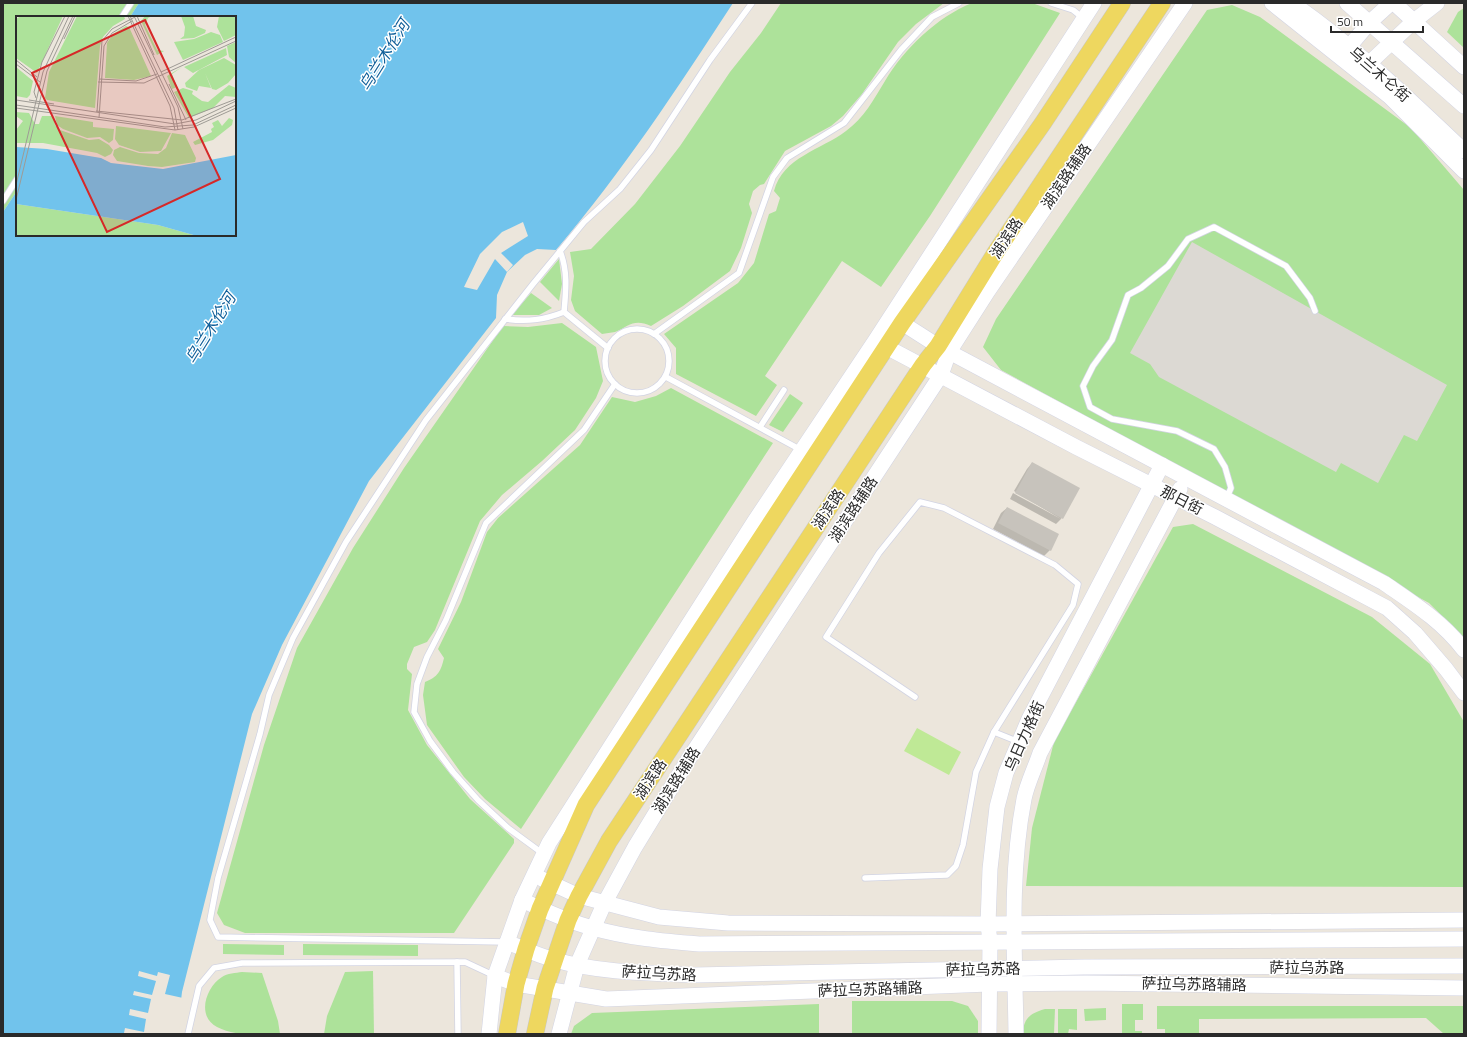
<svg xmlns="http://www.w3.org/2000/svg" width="1467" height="1037" viewBox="0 0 1467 1037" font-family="'Titillium Web','Noto Sans SC',sans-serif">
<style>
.green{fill:#ade29a}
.pitch{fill:#bfe996}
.plaza{fill:#dcd9d3}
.water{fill:#71c3ec}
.pier{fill:#ece6dc}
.shadow{fill:#0003}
.building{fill:#c7c3bc}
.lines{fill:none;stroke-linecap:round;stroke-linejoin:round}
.lane-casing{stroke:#d2d4e3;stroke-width:7}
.secondary-casing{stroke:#d2d4e3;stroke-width:16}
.primary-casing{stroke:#c8c8c8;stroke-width:18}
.lane{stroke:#fff;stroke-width:5.5}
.secondary{stroke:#fff;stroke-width:15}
.primary{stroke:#eed75f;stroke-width:17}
.labels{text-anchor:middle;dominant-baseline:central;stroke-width:3;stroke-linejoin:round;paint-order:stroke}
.street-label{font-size:15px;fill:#2a2a2a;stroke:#fff}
.water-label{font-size:16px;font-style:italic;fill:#105f99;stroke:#fff}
.inset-road{fill:none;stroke:#9e9b95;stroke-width:1}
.view{fill:#d62828;fill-opacity:0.15;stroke:#d62828;stroke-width:2}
.inset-edge{fill:none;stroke:#2a2a2a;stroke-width:2}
</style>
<rect width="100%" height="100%" fill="#ece6dc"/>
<g class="green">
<path d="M 3,3 L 139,3 L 130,17 L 17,17 L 17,191 L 3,212 Z"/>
<path d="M 781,3 L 944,3 L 916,24 L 898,42 L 862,94 L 843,116 L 831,126 L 785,151 L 764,184 L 760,185 L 753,191 L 749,204 L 752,213 L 741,248 L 730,271 L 683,306 L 651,326 C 634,318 629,326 615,332 C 611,333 606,333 602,334 L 575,311 L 571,300 L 574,276 L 570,252 L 591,249 L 635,204 L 680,146 L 730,72 L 761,33 Z"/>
<path d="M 972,3 L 1032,3 L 1060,13 L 930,216 L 881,287 L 842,261 L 765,376 L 777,385 L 756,416 L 676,374 L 676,348 L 664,334 L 738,283 L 754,263 L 769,214 L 776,211 L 780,198 L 774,191 C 783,157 821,150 846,131 C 864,118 874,99 885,81 C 904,49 937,17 972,3 Z"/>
<path d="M 1232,5 L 1260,17 L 1411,128 L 1464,190 L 1464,638 L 1429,603 L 1001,370 L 983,347 L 996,319 L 1207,10 Z"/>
<path d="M 1464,8 L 1464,48 L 1447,32 L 1458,12 Z"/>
<path d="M 559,259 L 562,284 L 559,301 L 540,282 Z"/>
<path d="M 531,293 L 552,308 L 539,315 L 512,315 Z"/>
<path d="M 562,323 L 596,347 L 603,381 L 596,398 L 575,430 L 542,461 L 502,495 L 480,521 L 435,630 L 427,642 L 414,647 L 407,664 L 407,669 L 412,674 L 408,710 L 427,745 L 470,799 L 514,839 L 514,843 L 454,933 L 245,933 L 224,925 L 217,913 L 264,745 L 297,648 L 353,548 L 404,468 L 503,326 L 528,327 Z"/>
<path d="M 671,388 L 773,443 L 521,829 L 485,799 L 464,777 L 427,725 L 423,695 L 425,682 C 438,677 441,671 444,658 L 438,649 L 461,602 L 487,532 L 498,518 L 580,445 L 612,397 L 635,402 L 656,396 Z"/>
<path d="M 790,394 L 803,403 L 783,432 L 769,425 Z"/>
<path d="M 1193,524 L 1372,617 L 1430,664 L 1464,722 L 1464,887 L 1026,886 L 1032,828 L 1054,742 L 1173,527 Z"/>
<path d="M 223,944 L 284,945 L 284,955 L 223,954 Z"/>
<path d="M 303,944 L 418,945 L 418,956 L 303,955 Z"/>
<path d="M 373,971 L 374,1034 L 324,1034 L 327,1016 L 345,972 Z"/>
<path d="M 242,972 L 262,973 L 278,1021 L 280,1034 C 258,1034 236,1037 217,1027 C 196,1016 206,987 222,977 C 227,973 236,973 242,972 Z"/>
<path d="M 852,1001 L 952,1001 L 968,1006 L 978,1021 L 978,1034 L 852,1034 Z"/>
<path d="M 819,1004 L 819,1034 L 571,1034 L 574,1026 L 592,1013 Z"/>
<path d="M 1122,1004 L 1143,1004 L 1143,1020 L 1135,1020 L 1135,1031 L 1142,1031 L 1142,1034 L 1122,1034 Z"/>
<path d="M 1157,1006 L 1464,1006 L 1464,1034 L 1444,1034 L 1426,1018 L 1199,1019 L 1199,1034 L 1165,1034 L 1165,1029 L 1157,1029 Z"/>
<path d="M 1106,1008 L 1106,1020 L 1085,1021 L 1084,1009 Z"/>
<path d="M 1045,1009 L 1055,1009 L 1054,1034 L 1023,1034 C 1023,1018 1031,1013 1045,1009 Z"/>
<path d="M 1058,1009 L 1077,1009 L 1077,1030 L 1069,1029 L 1068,1034 L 1058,1034 Z"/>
</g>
<path class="pitch" d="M 917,728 L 961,752 L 949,775 L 904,751 Z"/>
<path class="plaza" d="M 1192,242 L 1447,385 L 1417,441 L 1404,435 L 1378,483 L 1341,463 L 1336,472 L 1159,377 L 1150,364 L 1130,353 Z"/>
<path class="water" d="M 139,3 L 733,3 C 677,89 623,171 556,250 L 537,249 L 525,255 L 507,272 L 497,295 L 496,318 L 369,481 L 282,645 L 252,714 L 182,992 L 177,1034 L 3,1034 L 3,212 L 17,191 L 17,235 L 235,235 L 235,17 L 130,17 Z"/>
<g class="pier">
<path d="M 523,222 L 528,236 L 501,253 L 513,265 L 507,272 L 495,259 L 477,290 L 464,287 L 480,254 L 502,232 Z"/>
<path d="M 139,971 L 157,976 L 158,972 L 170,975 L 165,994 L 183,998 L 179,1034 L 124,1033 L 125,1028 L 144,1032 L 146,1019 L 129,1015 L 130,1009 L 148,1013 L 151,999 L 133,995 L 134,991 L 152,995 L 156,981 L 138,976 Z"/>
</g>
<g class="shadow">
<path d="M 1032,463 L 1078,488 L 1061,519 L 1014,491 L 1027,469 Z"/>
<path d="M 1013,493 L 1061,519 L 1056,524 L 1010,499 Z"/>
<path d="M 1007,508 L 1058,535 L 1050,550 L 1044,556 L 993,529 L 1001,513 Z"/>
</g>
<g class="building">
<path d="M 1032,462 L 1080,488 L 1063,519 L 1015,493 Z"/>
<path d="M 1007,507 L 1059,534 L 1051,551 L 998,523 Z"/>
</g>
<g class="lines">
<g class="lane-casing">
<g id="lane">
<path d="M 1051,3 L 1073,10 L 1083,18"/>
<path d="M 122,17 L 131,3"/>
<path d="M 3,201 L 17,179"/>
<path d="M 560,251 C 568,271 566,290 564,312 L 608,348"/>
<path d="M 505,319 C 527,322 544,320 564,312"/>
<circle cx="637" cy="361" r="32"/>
<path d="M 654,334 L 739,273 L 773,177 L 787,158 L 844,123 L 901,50 L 932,17 L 959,3"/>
<path d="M 666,377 L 801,450"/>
<path d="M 760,427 L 784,390"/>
<path d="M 1226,499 L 1231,488 L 1225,467 L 1214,449 L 1177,431 L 1112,419 L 1090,407 L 1083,386 L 1093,366 L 1112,340 L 1128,295 L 1141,288 L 1168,266 L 1188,239 L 1214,227 L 1286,266 L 1310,298 L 1315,311"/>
<path d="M 994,732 L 1019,742"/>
<path d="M 538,850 L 508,828 L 478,800 L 453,772 L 430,741 L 414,712 L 417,684 L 427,657 L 446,620 L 486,523 L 584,430 L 615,384"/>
<path d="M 865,878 L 947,875 L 956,866 L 963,845 L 976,772 L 994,732 L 1073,605 L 1078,584 L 1055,565 L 944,508 L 920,502 L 879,553 L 826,637 L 915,697"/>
<path d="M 506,942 L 218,937 L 210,920 L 218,878 L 260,734 L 269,695 L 293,638 L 346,542 L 426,420 L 533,284 L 584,222 L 620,189 L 651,150 L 710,60 L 752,3"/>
<path d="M 457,962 L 458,1034"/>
<path d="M 188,1034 L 199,986 L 214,968 L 242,963 L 465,962 L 495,976"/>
</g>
</g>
<g class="secondary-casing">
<g id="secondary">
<path d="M 1272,3 L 1390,97 L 1464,171"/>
<path d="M 1292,3 C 1354,46 1409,99 1464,151"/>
<path d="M 1347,3 L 1464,106"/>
<path d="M 1394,3 L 1464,67"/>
<path d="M 1342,55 L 1370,22 L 1391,3"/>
<path d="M 1361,71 L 1414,21 L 1437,3"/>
<path d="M 891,318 L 902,323 L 938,346 L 1384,583 C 1413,603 1442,621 1464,650"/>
<path d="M 877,342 L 1076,447 L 1215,517 L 1387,608 L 1415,633 L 1446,669 L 1464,693"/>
<path d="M 542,879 L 579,896 L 659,917 L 728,923 L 988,924 L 1464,920"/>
<path d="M 522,900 C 545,911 569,922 593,928 C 628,938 663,941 699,944 L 1464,939"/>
<path d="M 507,942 C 522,948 539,956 555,960 C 601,973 648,973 695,975 L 1084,967 L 1464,966"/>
<path d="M 495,976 L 516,984 L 606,999 L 989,984 L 1086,983 L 1464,988"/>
<path d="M 489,1034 L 495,976 L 522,900 L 549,843 L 754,522 L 875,341 L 1094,3"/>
<path d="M 559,1034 L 577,965 L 604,904 L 635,847 L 688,760 L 941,375 L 949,352 L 988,291 L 1185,3"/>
<path d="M 989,1034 L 990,942 L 988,924 L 990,869 L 997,807 L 1006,773 L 1029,719 L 1162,465"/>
<path d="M 1016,1034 C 1015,956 1009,877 1024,799 C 1027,784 1035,768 1040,753 L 1180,489"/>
</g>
</g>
<g class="primary-casing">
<g id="primary">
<path d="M 507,1034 L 516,984 L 526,949 L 540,909 L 586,805 L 902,323 L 1043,123 L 1122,3"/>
<path d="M 535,1034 L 545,988 L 568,920 L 579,896 L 609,841 L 923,365 L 938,346 L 996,252 L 1162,3"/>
</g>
</g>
<use href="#lane" class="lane"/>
<use href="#secondary" class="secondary"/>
<use href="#primary" class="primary"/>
</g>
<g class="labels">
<g class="street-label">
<text transform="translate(1380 74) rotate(41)">乌兰木仑街</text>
<text transform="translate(1066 176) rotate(-56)">湖滨路辅路</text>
<text transform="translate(1006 238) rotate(-57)">湖滨路</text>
<text transform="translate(1182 500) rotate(27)">那日街</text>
<text transform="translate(828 509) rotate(-57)">湖滨路</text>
<text transform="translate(853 509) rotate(-57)">湖滨路辅路</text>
<text transform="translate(1024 736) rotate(-66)">乌日力格街</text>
<text transform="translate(650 779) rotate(-57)">湖滨路</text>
<text transform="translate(676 780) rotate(-58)">湖滨路辅路</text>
<text x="1307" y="967">萨拉乌苏路</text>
<text transform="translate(983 969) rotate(-1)">萨拉乌苏路</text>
<text transform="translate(659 973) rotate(3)">萨拉乌苏路</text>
<text transform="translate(1194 984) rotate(1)">萨拉乌苏路辅路</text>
<text transform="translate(870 989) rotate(-2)">萨拉乌苏路辅路</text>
</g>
<g class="water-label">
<text transform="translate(384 55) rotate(-58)">乌兰木伦河</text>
<text transform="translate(210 328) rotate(-58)">乌兰木伦河</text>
</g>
</g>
<g transform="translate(16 16)">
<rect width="220" height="220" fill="#ece6dc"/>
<path d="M 5,0 L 47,0 L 21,57 L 0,42 L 0,3 ZM 61,0 L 108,0 L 109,3 L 97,10 L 87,21 L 84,30 L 79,92 L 31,84 L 29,82 L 33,56 ZM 129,0 L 136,0 L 132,2 L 129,9 L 141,34 L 148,35 L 141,39 L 125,5 ZM 165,0 L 177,0 L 180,10 L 190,14 L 189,17 L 178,22 L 164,23 L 168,20 L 169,11 ZM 203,0 L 220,0 L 220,19 L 208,25 L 201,11 ZM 110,10 L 113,11 L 135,60 L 118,64 L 89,62 L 91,27 L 97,18 ZM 195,16 L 204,19 L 207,26 L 167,44 L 158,26 L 178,23 ZM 220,26 L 220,47 L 213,41 L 211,30 ZM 210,32 L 211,39 L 177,57 L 168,51 ZM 208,42 L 220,49 L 220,58 L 212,67 L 200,74 L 196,73 L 189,57 L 195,72 L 183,70 L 181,75 L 170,71 L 169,67 L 183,54 ZM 0,51 L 17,65 L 14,79 L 11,82 L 0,80 ZM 166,51 L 156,58 L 161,71 L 156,73 L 151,60 ZM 213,69 L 220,72 L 220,81 L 209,80 L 197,92 L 173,102 L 158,76 L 167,72 L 177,75 L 176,78 L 186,85 L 192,86 ZM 0,96 L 13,97 L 19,108 L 23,108 L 26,100 L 37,100 L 39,109 L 44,114 L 73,124 L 83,123 L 93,129 L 97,134 L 95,138 L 89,141 L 81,137 L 27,127 L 0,127 L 0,114 L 7,105 L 0,100 ZM 39,100 L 77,106 L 77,111 L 98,113 L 97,124 L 93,127 L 84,121 L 71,122 L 47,113 L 41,109 ZM 213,102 L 217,104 L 216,109 L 197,124 L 179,129 L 177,126 L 196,116 L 195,113 L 198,111 L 196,107 L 202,104 L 206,110 ZM 100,110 L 155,117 L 145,135 L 124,136 L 103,129 L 99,123 ZM 156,117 L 169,119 L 180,142 L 179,146 L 146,151 L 132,150 L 101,145 L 97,139 L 98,134 L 104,131 L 123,137 L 142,138 L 150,132 ZM 0,188 L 142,209 L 181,220 L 0,220 Z" fill="#ade29a"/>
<path d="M 0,131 L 31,133 L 85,142 L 95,147 L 147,153 L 220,139 L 220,220 L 181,220 L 142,209 L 0,188 Z" fill="#71c3ec"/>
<path class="inset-road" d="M 112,0 L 154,90 L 159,114M 114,0 L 158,92 L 162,114M 118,0 L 162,91 L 167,113M 121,0 L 138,39M 48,23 L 59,0M 0,44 L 21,61M 0,48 L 24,66M 145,56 L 220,21M 83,63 L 120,65 L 141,58M 82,66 L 128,67 L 220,25M 153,68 L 170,104M 20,82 L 18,76 L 26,46 L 49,0M 0,84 L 159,108 L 180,104 L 220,85M 13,84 L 38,88M 0,89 L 149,111 L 177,109 L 220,89M 0,92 L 159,114 L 178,111 L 220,92M 80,95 L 166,104 L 220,83M 81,96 L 86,25 L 96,13 L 119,1M 83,102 L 88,30 L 96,17 L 116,5M 0,169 L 27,56 L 53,0M 0,184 L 31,55 L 57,0"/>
<path class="view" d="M 129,4 L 204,163 L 91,216 L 16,57 Z"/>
<rect width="220" height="220" class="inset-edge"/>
</g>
<rect width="1467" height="1037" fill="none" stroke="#2a2a2a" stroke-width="8"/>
<path d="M1331 26v6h92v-6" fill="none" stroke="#2a2a2a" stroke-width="2"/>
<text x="1337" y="26" font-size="12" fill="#2a2a2a" stroke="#ffffff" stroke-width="3" paint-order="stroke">50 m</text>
</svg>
